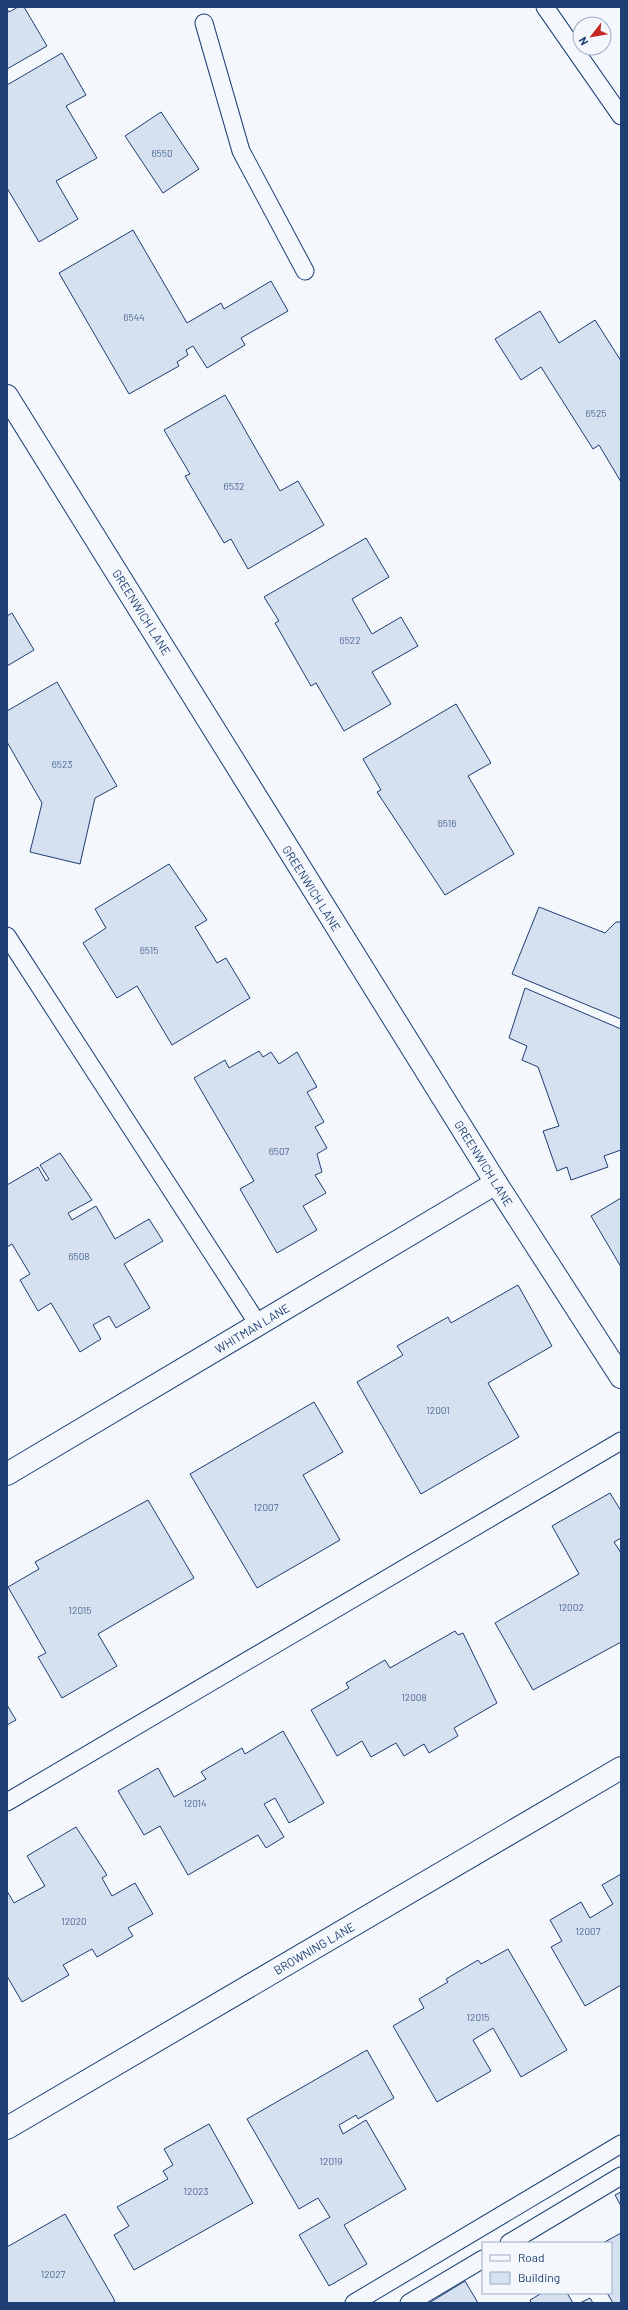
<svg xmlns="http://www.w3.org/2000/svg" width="628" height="2310" viewBox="0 0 628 2310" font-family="Barlow,sans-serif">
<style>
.building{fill:#d5e0f0;stroke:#1d3f73}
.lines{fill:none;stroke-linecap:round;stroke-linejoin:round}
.lane-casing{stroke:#1d3f73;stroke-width:19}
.street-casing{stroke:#1d3f73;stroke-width:24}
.lane{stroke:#f4f7fb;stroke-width:17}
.street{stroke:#f4f7fb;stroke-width:22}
.labels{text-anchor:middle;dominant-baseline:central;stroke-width:3;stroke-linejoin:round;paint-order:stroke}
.number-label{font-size:10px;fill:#4b6792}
.street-label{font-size:12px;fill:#1d3f73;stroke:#f4f7fb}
</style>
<rect width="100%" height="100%" fill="#f4f7fb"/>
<g class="building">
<path d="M 18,7 L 24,7 L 47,46 L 7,69 L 7,9 L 9,12 Z"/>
<path d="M 62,53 L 86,95 L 66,106 L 97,158 L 56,181 L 78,219 L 39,242 L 7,188 L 7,85 Z"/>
<path d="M 161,112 L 199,169 L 163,193 L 125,136 Z"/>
<path d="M 133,230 L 187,323 L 221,303 L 224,309 L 271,281 L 288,311 L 241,338 L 245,345 L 207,368 L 193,346 L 186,350 L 188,355 L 177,362 L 179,366 L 129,394 L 59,273 Z"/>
<path d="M 540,311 L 559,343 L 595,320 L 621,361 L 621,482 L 599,445 L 593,449 L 541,367 L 521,380 L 495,339 Z"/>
<path d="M 225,395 L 280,491 L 298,481 L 324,525 L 248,569 L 231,539 L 224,543 L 185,476 L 190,474 L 164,430 Z"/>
<path d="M 366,538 L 389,577 L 352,599 L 372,634 L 401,617 L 418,646 L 372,672 L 391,704 L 344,731 L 316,683 L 311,686 L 275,623 L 279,621 L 264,597 Z"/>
<path d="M 12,613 L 34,650 L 7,666 L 7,616 Z"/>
<path d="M 57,682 L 117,786 L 95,798 L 80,864 L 30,852 L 42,803 L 7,742 L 7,711 Z"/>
<path d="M 456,704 L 491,763 L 468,776 L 514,854 L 445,895 L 377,792 L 381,790 L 363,759 Z"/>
<path d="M 169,864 L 207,920 L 195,927 L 217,963 L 226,958 L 250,998 L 172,1045 L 137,986 L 117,998 L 83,943 L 106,928 L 95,909 Z"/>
<path d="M 539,907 L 605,933 L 616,922 L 621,922 L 621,1019 L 512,974 Z"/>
<path d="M 525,988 L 621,1029 L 621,1150 L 604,1156 L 608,1167 L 571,1180 L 567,1167 L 557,1171 L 543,1131 L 559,1126 L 538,1067 L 522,1060 L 527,1046 L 509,1038 Z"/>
<path d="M 259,1051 L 263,1057 L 271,1052 L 279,1064 L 297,1052 L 317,1087 L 307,1092 L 324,1122 L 315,1127 L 327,1148 L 317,1154 L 322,1172 L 315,1175 L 326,1193 L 303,1206 L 317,1230 L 277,1253 L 240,1189 L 254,1181 L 194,1078 L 225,1060 L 229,1068 Z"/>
<path d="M 60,1153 L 92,1200 L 68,1213 L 72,1220 L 96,1206 L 115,1239 L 149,1219 L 163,1241 L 124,1264 L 150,1308 L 116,1328 L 109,1316 L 93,1325 L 101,1339 L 80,1352 L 51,1303 L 38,1311 L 20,1280 L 30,1274 L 12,1244 L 7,1247 L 7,1185 L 38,1167 L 46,1181 L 49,1179 L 40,1165 Z"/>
<path d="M 621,1198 L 621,1267 L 591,1216 Z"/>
<path d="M 518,1285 L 552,1346 L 488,1383 L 519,1437 L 421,1494 L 357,1382 L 403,1355 L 397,1346 L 448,1317 L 451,1323 Z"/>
<path d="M 314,1402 L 343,1452 L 303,1475 L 340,1540 L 257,1588 L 190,1474 Z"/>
<path d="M 610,1493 L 621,1511 L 621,1538 L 614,1542 L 621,1553 L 621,1642 L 533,1690 L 495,1623 L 579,1574 L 552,1526 Z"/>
<path d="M 148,1500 L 194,1578 L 98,1634 L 117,1666 L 62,1698 L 38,1657 L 46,1653 L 8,1587 L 39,1569 L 35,1562 Z"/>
<path d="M 455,1631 L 458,1635 L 463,1633 L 497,1703 L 454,1728 L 458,1736 L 429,1753 L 424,1744 L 404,1756 L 396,1743 L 371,1757 L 362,1741 L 337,1756 L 311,1710 L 349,1688 L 346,1683 L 385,1660 L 390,1668 Z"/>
<path d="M 7,1705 L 16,1720 L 7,1725 Z"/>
<path d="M 283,1731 L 324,1803 L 289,1823 L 275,1798 L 264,1804 L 284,1837 L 266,1848 L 258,1835 L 188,1875 L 160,1826 L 144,1835 L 118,1791 L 158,1768 L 174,1797 L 206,1779 L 201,1772 L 242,1748 L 245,1754 Z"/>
<path d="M 76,1827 L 107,1875 L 102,1878 L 112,1896 L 135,1883 L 153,1914 L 128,1928 L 133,1936 L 97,1957 L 92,1949 L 63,1965 L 69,1975 L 22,2002 L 7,1976 L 7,1891 L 14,1903 L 45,1886 L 27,1856 Z"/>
<path d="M 621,1874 L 621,1985 L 585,2006 L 551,1947 L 562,1941 L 550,1920 L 581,1902 L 590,1918 L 613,1904 L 602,1885 Z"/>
<path d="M 508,1949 L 567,2050 L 521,2077 L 493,2028 L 473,2040 L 491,2071 L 437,2102 L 393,2026 L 424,2008 L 419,1999 L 448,1982 L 446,1979 L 478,1960 L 481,1964 Z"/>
<path d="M 367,2050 L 394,2098 L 358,2119 L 356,2115 L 339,2125 L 343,2134 L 366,2120 L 406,2189 L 344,2225 L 367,2264 L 329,2286 L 299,2235 L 330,2217 L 318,2198 L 299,2209 L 247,2119 Z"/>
<path d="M 209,2124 L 253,2203 L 134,2270 L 114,2235 L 129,2226 L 117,2207 L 168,2179 L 163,2171 L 173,2165 L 164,2149 Z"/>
<path d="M 621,2192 L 621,2206 L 615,2195 Z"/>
<path d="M 65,2214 L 115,2301 L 112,2303 L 7,2303 L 7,2247 Z"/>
<path d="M 621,2233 L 621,2303 L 613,2303 L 607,2293 L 611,2293 L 611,2243 L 603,2243 Z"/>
<path d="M 465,2281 L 478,2303 L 429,2303 Z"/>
<path d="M 542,2293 L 567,2293 L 573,2303 L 531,2303 L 530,2300 Z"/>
<path d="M 590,2298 L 593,2303 L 580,2303 Z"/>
</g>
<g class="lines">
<g class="lane-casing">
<g id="lane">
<path d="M 545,7 L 621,116"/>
<path d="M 204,23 L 241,151 L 305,271"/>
<path d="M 7,936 L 258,1324"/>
<path d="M 7,1802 L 621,1441"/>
<path d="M 509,2243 L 621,2176"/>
<path d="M 354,2303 L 621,2144"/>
<path d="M 409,2303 L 483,2259"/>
</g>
</g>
<g class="street-casing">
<g id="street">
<path d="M 7,396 L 496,1183 L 621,1377"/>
<path d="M 7,1474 L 496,1183"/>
<path d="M 7,2128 L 621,1768"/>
</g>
</g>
<use href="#lane" class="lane"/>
<use href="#street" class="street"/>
</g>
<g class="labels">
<g class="number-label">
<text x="162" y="153">6550</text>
<text x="134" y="317">6544</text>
<text x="596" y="413">6525</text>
<text x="234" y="486">6532</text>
<text x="350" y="640">6522</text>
<text x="62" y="764">6523</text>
<text x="447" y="823">6516</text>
<text x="149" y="950">6515</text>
<text x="279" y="1151">6507</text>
<text x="79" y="1256">6508</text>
<text x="438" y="1410">12001</text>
<text x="266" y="1507">12007</text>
<text x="571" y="1607">12002</text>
<text x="80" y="1610">12015</text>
<text x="414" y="1697">12008</text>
<text x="195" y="1803">12014</text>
<text x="74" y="1921">12020</text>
<text x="588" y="1931">12007</text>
<text x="478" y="2017">12015</text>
<text x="331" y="2161">12019</text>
<text x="196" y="2191">12023</text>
<text x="53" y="2274">12027</text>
</g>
<g class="street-label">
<text transform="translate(142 612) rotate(58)">GREENWICH LANE</text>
<text transform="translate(312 888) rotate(58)">GREENWICH LANE</text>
<text transform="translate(484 1163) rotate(58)">GREENWICH LANE</text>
<text transform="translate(252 1328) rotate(-31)">WHITMAN LANE</text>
<text transform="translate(314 1948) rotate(-30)">BROWNING LANE</text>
</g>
</g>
<rect width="628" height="2310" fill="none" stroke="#1d3f73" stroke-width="16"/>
<rect x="482" y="2242" width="130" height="52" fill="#f4f7fb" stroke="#9eadc5"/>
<rect x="490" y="2255" width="20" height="6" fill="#f4f7fb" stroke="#9eadc5"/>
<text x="518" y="2262" font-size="12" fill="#1d3f73">Road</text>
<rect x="490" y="2272" width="20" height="12" fill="#d5e0f0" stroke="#9eadc5"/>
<text x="518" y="2282" font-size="12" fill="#1d3f73">Building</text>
<g transform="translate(592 36) rotate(239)"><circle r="19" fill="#f4f7fb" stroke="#9eadc5"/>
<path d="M0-3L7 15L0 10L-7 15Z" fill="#c62828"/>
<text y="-6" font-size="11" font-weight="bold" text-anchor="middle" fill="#1d3f73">N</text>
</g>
</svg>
